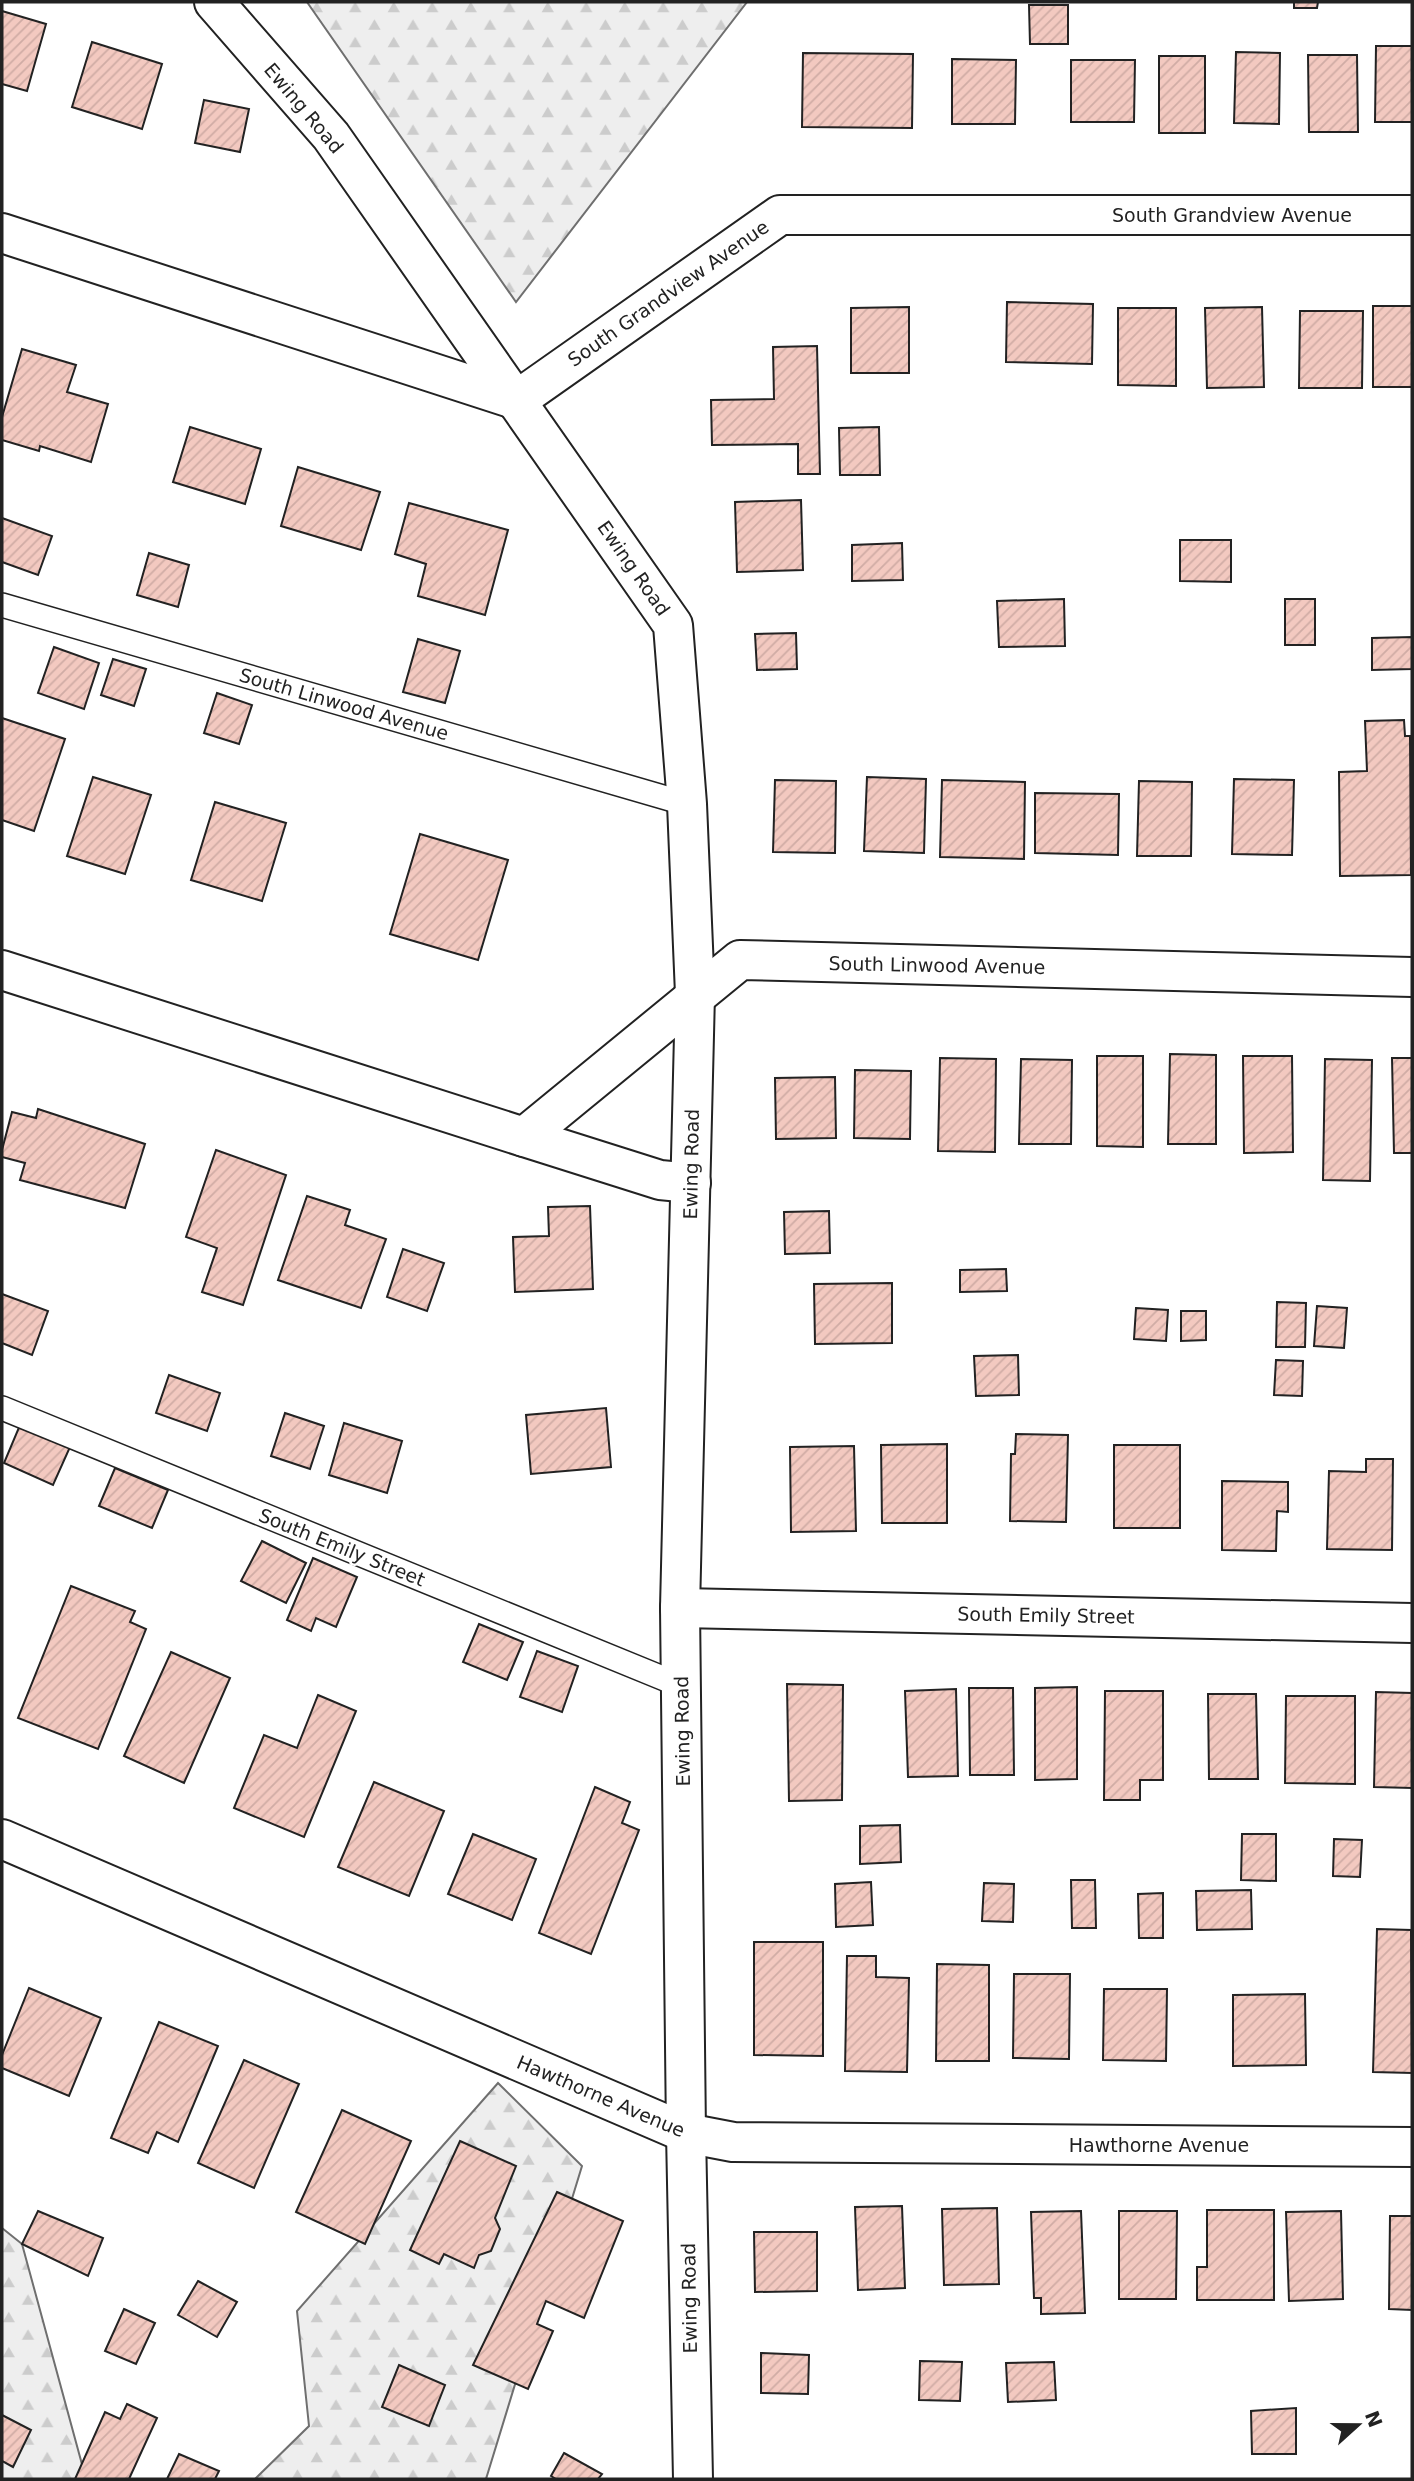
<svg xmlns="http://www.w3.org/2000/svg" width="1414" height="2481" viewBox="0 0 1414 2481" font-family="'DejaVu Sans',sans-serif">
<style>
.forest{fill:url(#forest-firs);stroke:#6f6f6f;stroke-width:2}
.building{fill:url(#building-hatch);stroke:#222;stroke-width:2}
.lines{fill:none;stroke-linecap:round;stroke-linejoin:round}
.lane-casing{stroke:#222;stroke-width:26}
.street-casing{stroke:#222;stroke-width:42}
.secondary-casing{stroke:#222;stroke-width:42}
.lane{stroke:#fff;stroke-width:23}
.street{stroke:#fff;stroke-width:38}
.secondary{stroke:#fff;stroke-width:38}
.labels{text-anchor:middle;dominant-baseline:central;stroke-width:5;stroke-linejoin:round;paint-order:stroke}
.street-label{font-size:19px;fill:#222;stroke:#fff}
</style>
<defs>
<pattern id="forest-firs" width="22" height="20" patternUnits="userSpaceOnUse" patternTransform="scale(1.75)"><rect width="22" height="20" fill="#eee"/><path d="M5 1l3.5 6h-7zM16 11l3.5 6h-7z" fill="#ccc"/></pattern>
<pattern id="building-hatch" width="6" height="6" patternUnits="userSpaceOnUse" patternTransform="scale(1.75)"><rect width="6" height="6" fill="#f3c9c0"/><path d="M-1 1l2-2M0 6l6-6M5 7l2-2" fill="none" stroke="#d0aca5"/></pattern>
</defs>
<rect width="100%" height="100%" fill="#fff"/>
<g class="forest">
<path d="M 307,2 L 747,2 L 516,302 Z"/>
<path d="M 498,2083 L 582,2166 L 486,2479 L 255,2479 L 309,2426 L 297,2311 Z"/>
<path d="M 2,2228 L 22,2244 L 86,2479 L 2,2479 Z"/>
</g>
<g class="building">
<path d="M 1294,2 L 1318,2 L 1317,8 L 1294,8 Z"/>
<path d="M 1029,5 L 1068,5 L 1068,44 L 1030,44 Z"/>
<path d="M 2,11 L 46,24 L 27,91 L 2,84 Z"/>
<path d="M 92,42 L 162,64 L 142,129 L 72,107 Z"/>
<path d="M 1376,46 L 1412,46 L 1412,122 L 1375,122 Z"/>
<path d="M 1236,52 L 1280,53 L 1279,124 L 1234,123 Z"/>
<path d="M 803,53 L 913,54 L 912,128 L 802,127 Z"/>
<path d="M 1308,55 L 1357,55 L 1358,132 L 1309,132 Z"/>
<rect x="1159" y="56" width="46" height="77"/>
<path d="M 952,59 L 1016,60 L 1015,124 L 952,124 Z"/>
<path d="M 1071,60 L 1135,60 L 1134,122 L 1071,122 Z"/>
<path d="M 204,100 L 249,109 L 240,152 L 195,143 Z"/>
<path d="M 1007,302 L 1093,304 L 1092,364 L 1006,362 Z"/>
<rect x="1373" y="306" width="39" height="81"/>
<path d="M 909,307 L 909,373 L 851,373 L 851,308 Z"/>
<path d="M 1262,307 L 1264,387 L 1207,388 L 1205,308 Z"/>
<path d="M 1118,308 L 1176,308 L 1176,386 L 1118,385 Z"/>
<path d="M 1300,311 L 1363,311 L 1362,388 L 1299,388 Z"/>
<path d="M 817,346 L 820,474 L 798,474 L 798,444 L 712,445 L 711,400 L 774,399 L 773,347 Z"/>
<path d="M 22,349 L 76,365 L 67,392 L 108,404 L 91,462 L 40,446 L 39,451 L 2,440 L 2,417 Z"/>
<path d="M 190,427 L 261,449 L 245,504 L 173,482 Z"/>
<path d="M 879,427 L 880,475 L 840,475 L 839,428 Z"/>
<path d="M 298,467 L 380,492 L 361,550 L 281,526 Z"/>
<path d="M 801,500 L 803,570 L 737,572 L 735,502 Z"/>
<path d="M 409,503 L 508,530 L 485,615 L 418,596 L 426,564 L 395,554 Z"/>
<path d="M 2,518 L 52,536 L 38,575 L 2,562 Z"/>
<path d="M 1180,540 L 1231,540 L 1231,582 L 1180,581 Z"/>
<path d="M 902,543 L 903,580 L 852,581 L 852,545 Z"/>
<path d="M 149,553 L 189,565 L 178,607 L 137,595 Z"/>
<path d="M 1064,599 L 1065,646 L 999,647 L 997,601 Z"/>
<rect x="1285" y="599" width="30" height="46"/>
<path d="M 796,633 L 797,669 L 757,670 L 755,634 Z"/>
<path d="M 1412,637 L 1412,669 L 1372,670 L 1372,638 Z"/>
<path d="M 418,639 L 460,651 L 445,703 L 403,692 Z"/>
<path d="M 54,647 L 99,663 L 84,709 L 38,693 Z"/>
<path d="M 113,659 L 146,669 L 134,706 L 101,695 Z"/>
<path d="M 217,693 L 252,705 L 239,744 L 204,733 Z"/>
<path d="M 2,718 L 65,739 L 34,831 L 2,820 Z"/>
<path d="M 1404,720 L 1405,736 L 1410,736 L 1411,875 L 1340,876 L 1339,772 L 1367,771 L 1365,721 Z"/>
<path d="M 93,777 L 151,795 L 125,874 L 67,856 Z"/>
<path d="M 867,777 L 926,779 L 924,853 L 864,851 Z"/>
<path d="M 1234,779 L 1294,780 L 1292,855 L 1232,854 Z"/>
<path d="M 775,780 L 836,781 L 835,853 L 773,852 Z"/>
<path d="M 942,780 L 1025,782 L 1024,859 L 940,857 Z"/>
<path d="M 1139,781 L 1192,782 L 1191,856 L 1137,856 Z"/>
<path d="M 1035,793 L 1119,794 L 1118,855 L 1035,853 Z"/>
<path d="M 215,802 L 286,823 L 262,901 L 191,880 Z"/>
<path d="M 420,834 L 508,860 L 478,960 L 390,934 Z"/>
<path d="M 1170,1054 L 1216,1055 L 1216,1144 L 1168,1144 Z"/>
<path d="M 1097,1056 L 1143,1056 L 1143,1147 L 1097,1146 Z"/>
<path d="M 1243,1056 L 1292,1056 L 1293,1152 L 1244,1153 Z"/>
<path d="M 940,1058 L 996,1059 L 995,1152 L 938,1151 Z"/>
<path d="M 1392,1058 L 1412,1058 L 1412,1153 L 1394,1153 Z"/>
<path d="M 1021,1059 L 1072,1060 L 1071,1144 L 1019,1144 Z"/>
<path d="M 1325,1059 L 1372,1060 L 1370,1181 L 1323,1180 Z"/>
<path d="M 855,1070 L 911,1071 L 910,1139 L 854,1138 Z"/>
<path d="M 835,1077 L 836,1138 L 776,1139 L 775,1078 Z"/>
<path d="M 38,1109 L 145,1144 L 125,1208 L 20,1180 L 25,1163 L 2,1157 L 2,1150 L 12,1112 L 36,1118 Z"/>
<path d="M 216,1150 L 286,1175 L 243,1305 L 202,1292 L 217,1248 L 186,1237 Z"/>
<path d="M 307,1196 L 350,1210 L 345,1225 L 386,1239 L 361,1308 L 278,1280 Z"/>
<path d="M 590,1206 L 593,1289 L 515,1292 L 513,1237 L 549,1236 L 548,1207 Z"/>
<path d="M 829,1211 L 830,1253 L 785,1254 L 784,1212 Z"/>
<path d="M 403,1249 L 444,1263 L 427,1311 L 387,1297 Z"/>
<path d="M 1006,1269 L 1007,1291 L 960,1292 L 960,1270 Z"/>
<path d="M 892,1283 L 892,1343 L 815,1344 L 814,1284 Z"/>
<path d="M 2,1294 L 48,1311 L 32,1355 L 2,1343 Z"/>
<path d="M 1277,1302 L 1306,1303 L 1305,1347 L 1276,1347 Z"/>
<path d="M 1317,1306 L 1347,1308 L 1344,1348 L 1314,1346 Z"/>
<path d="M 1136,1308 L 1168,1310 L 1166,1341 L 1134,1339 Z"/>
<path d="M 1181,1311 L 1206,1311 L 1206,1340 L 1181,1341 Z"/>
<path d="M 1018,1355 L 1019,1395 L 976,1396 L 974,1356 Z"/>
<path d="M 1276,1360 L 1303,1361 L 1302,1396 L 1274,1395 Z"/>
<path d="M 169,1375 L 220,1393 L 207,1431 L 156,1413 Z"/>
<path d="M 606,1408 L 611,1467 L 531,1474 L 526,1415 Z"/>
<path d="M 285,1413 L 324,1426 L 310,1469 L 271,1456 Z"/>
<path d="M 344,1423 L 402,1441 L 387,1493 L 329,1475 Z"/>
<path d="M 20,1425 L 70,1447 L 53,1485 L 4,1463 Z"/>
<path d="M 1016,1434 L 1068,1435 L 1066,1522 L 1010,1521 L 1011,1454 L 1015,1454 Z"/>
<path d="M 947,1444 L 947,1523 L 882,1523 L 881,1445 Z"/>
<rect x="1114" y="1445" width="66" height="83"/>
<path d="M 854,1446 L 856,1531 L 791,1532 L 790,1447 Z"/>
<path d="M 1366,1459 L 1393,1459 L 1392,1550 L 1327,1549 L 1329,1471 L 1366,1472 Z"/>
<path d="M 115,1468 L 168,1490 L 152,1528 L 99,1506 Z"/>
<path d="M 1222,1481 L 1288,1482 L 1288,1512 L 1277,1511 L 1276,1551 L 1222,1550 Z"/>
<path d="M 262,1541 L 306,1563 L 286,1603 L 241,1581 Z"/>
<path d="M 313,1558 L 357,1577 L 336,1627 L 316,1618 L 311,1631 L 287,1620 Z"/>
<path d="M 71,1586 L 135,1611 L 130,1622 L 146,1629 L 98,1749 L 18,1718 Z"/>
<path d="M 479,1624 L 523,1642 L 507,1680 L 463,1662 Z"/>
<path d="M 537,1651 L 578,1666 L 562,1712 L 520,1697 Z"/>
<path d="M 171,1652 L 230,1678 L 184,1783 L 124,1756 Z"/>
<path d="M 787,1684 L 843,1685 L 842,1800 L 789,1801 Z"/>
<path d="M 1077,1687 L 1077,1779 L 1035,1780 L 1035,1688 Z"/>
<path d="M 969,1688 L 1013,1688 L 1014,1775 L 970,1775 Z"/>
<path d="M 956,1689 L 958,1776 L 908,1777 L 905,1691 Z"/>
<path d="M 1105,1691 L 1163,1691 L 1163,1780 L 1140,1780 L 1140,1800 L 1104,1800 Z"/>
<path d="M 1376,1692 L 1412,1693 L 1412,1788 L 1374,1787 Z"/>
<path d="M 1208,1694 L 1256,1694 L 1258,1779 L 1209,1779 Z"/>
<path d="M 318,1695 L 356,1711 L 304,1837 L 234,1808 L 264,1735 L 297,1748 Z"/>
<path d="M 1286,1696 L 1355,1696 L 1355,1784 L 1285,1783 Z"/>
<path d="M 374,1782 L 444,1811 L 409,1896 L 338,1867 Z"/>
<path d="M 595,1787 L 630,1802 L 622,1823 L 639,1830 L 591,1954 L 539,1933 Z"/>
<path d="M 900,1825 L 901,1862 L 860,1864 L 860,1826 Z"/>
<path d="M 473,1834 L 536,1859 L 512,1920 L 448,1894 Z"/>
<path d="M 1242,1834 L 1276,1834 L 1276,1881 L 1241,1880 Z"/>
<path d="M 1334,1839 L 1362,1840 L 1360,1877 L 1333,1876 Z"/>
<path d="M 1071,1880 L 1095,1880 L 1096,1928 L 1072,1928 Z"/>
<path d="M 871,1882 L 873,1925 L 836,1927 L 835,1884 Z"/>
<path d="M 984,1883 L 1014,1884 L 1013,1922 L 982,1921 Z"/>
<path d="M 1251,1890 L 1252,1929 L 1197,1930 L 1196,1891 Z"/>
<path d="M 1163,1893 L 1163,1938 L 1139,1938 L 1138,1894 Z"/>
<path d="M 1377,1929 L 1411,1930 L 1412,2073 L 1373,2072 Z"/>
<path d="M 754,1942 L 823,1942 L 823,2056 L 754,2055 Z"/>
<path d="M 847,1956 L 876,1956 L 876,1977 L 909,1978 L 907,2072 L 845,2071 Z"/>
<path d="M 937,1964 L 989,1965 L 989,2061 L 936,2061 Z"/>
<path d="M 1014,1974 L 1070,1974 L 1069,2059 L 1013,2058 Z"/>
<path d="M 29,1988 L 101,2018 L 69,2096 L 2,2068 L 2,2055 Z"/>
<path d="M 1104,1989 L 1167,1989 L 1166,2061 L 1103,2060 Z"/>
<path d="M 1305,1994 L 1306,2065 L 1233,2066 L 1233,1995 Z"/>
<path d="M 159,2022 L 218,2046 L 178,2142 L 157,2132 L 148,2153 L 111,2138 Z"/>
<path d="M 244,2060 L 299,2084 L 254,2188 L 198,2163 Z"/>
<path d="M 342,2110 L 411,2141 L 365,2244 L 296,2212 Z"/>
<path d="M 460,2141 L 516,2166 L 495,2218 L 500,2229 L 491,2251 L 479,2255 L 474,2268 L 444,2254 L 439,2264 L 410,2250 Z"/>
<path d="M 557,2192 L 623,2221 L 584,2318 L 546,2301 L 537,2324 L 553,2331 L 528,2389 L 473,2365 Z"/>
<path d="M 902,2206 L 905,2288 L 858,2290 L 855,2207 Z"/>
<path d="M 997,2208 L 999,2284 L 944,2285 L 942,2209 Z"/>
<path d="M 1207,2210 L 1274,2210 L 1274,2300 L 1197,2300 L 1197,2267 L 1207,2267 Z"/>
<path d="M 38,2211 L 103,2238 L 88,2276 L 22,2244 Z"/>
<path d="M 1081,2211 L 1085,2313 L 1041,2314 L 1041,2298 L 1034,2298 L 1031,2212 Z"/>
<path d="M 1119,2211 L 1177,2211 L 1176,2299 L 1119,2299 Z"/>
<path d="M 1341,2211 L 1343,2299 L 1289,2301 L 1286,2212 Z"/>
<path d="M 1390,2216 L 1412,2216 L 1412,2310 L 1389,2309 Z"/>
<path d="M 754,2232 L 817,2232 L 817,2291 L 755,2292 Z"/>
<path d="M 198,2281 L 237,2302 L 217,2337 L 178,2315 Z"/>
<path d="M 124,2309 L 155,2323 L 136,2364 L 105,2351 Z"/>
<path d="M 761,2353 L 809,2355 L 808,2394 L 761,2393 Z"/>
<path d="M 920,2361 L 962,2362 L 960,2401 L 919,2400 Z"/>
<path d="M 1054,2362 L 1056,2400 L 1008,2402 L 1006,2363 Z"/>
<path d="M 399,2365 L 445,2385 L 429,2426 L 382,2407 Z"/>
<path d="M 127,2404 L 157,2418 L 129,2479 L 75,2479 L 105,2412 L 120,2419 Z"/>
<path d="M 1296,2408 L 1296,2454 L 1252,2454 L 1251,2411 Z"/>
<path d="M 2,2415 L 31,2430 L 13,2467 L 2,2461 Z"/>
<path d="M 564,2453 L 602,2474 L 598,2479 L 556,2479 L 551,2476 Z"/>
<path d="M 179,2454 L 219,2471 L 215,2479 L 167,2479 Z"/>
</g>
<g class="lines">
<g class="lane-casing">
<g id="lane">
<path d="M 2,605 L 687,804"/>
<path d="M 2,1408 L 682,1686"/>
</g>
</g>
<g class="street-casing">
<g id="street">
<path d="M 214,2 L 331,136 L 673,625 L 687,804 L 695,994 L 680,1608 L 686,2133 L 693,2479"/>
<path d="M 2,233 L 517,400"/>
<path d="M 517,400 L 780,215 L 1412,215"/>
<path d="M 524,1137 L 660,1180 L 691,1183"/>
<path d="M 680,1608 L 1412,1623"/>
</g>
</g>
<g class="secondary-casing">
<g id="secondary">
<path d="M 2,970 L 524,1137 L 740,960 L 1412,977"/>
<path d="M 2,1839 L 686,2133 L 733,2142 L 1412,2147"/>
</g>
</g>
<use href="#lane" class="lane"/>
<use href="#street" class="street"/>
<use href="#secondary" class="secondary"/>
</g>
<g class="labels">
<g class="street-label">
<text transform="translate(304 108) rotate(50)">Ewing Road</text>
<text x="1232" y="215">South Grandview Avenue</text>
<text transform="translate(668 293) rotate(-35)">South Grandview Avenue</text>
<text transform="translate(634 568) rotate(55)">Ewing Road</text>
<text transform="translate(344 704) rotate(16)">South Linwood Avenue</text>
<text transform="translate(937 965) rotate(1)">South Linwood Avenue</text>
<text transform="translate(691 1164) rotate(-89)">Ewing Road</text>
<text transform="translate(342 1547) rotate(22)">South Emily Street</text>
<text transform="translate(1046 1615) rotate(1)">South Emily Street</text>
<text transform="translate(682 1731) rotate(-91)">Ewing Road</text>
<text transform="translate(601 2096) rotate(23)">Hawthorne Avenue</text>
<text x="1159" y="2145">Hawthorne Avenue</text>
<text transform="translate(689 2298) rotate(-91)">Ewing Road</text>
</g>
</g>
<rect width="1414" height="2481" fill="none" stroke="#222222" stroke-width="7"/>
<g transform="translate(1358 2425) rotate(69)" stroke="#ffffff" stroke-width="5" paint-order="stroke">
<path d="M0-5L12 26L0 18L-12 26Z" fill="#222222"/>
<text y="-10" font-size="19" font-weight="bold" text-anchor="middle" fill="#222222">N</text>
</g>
</svg>
